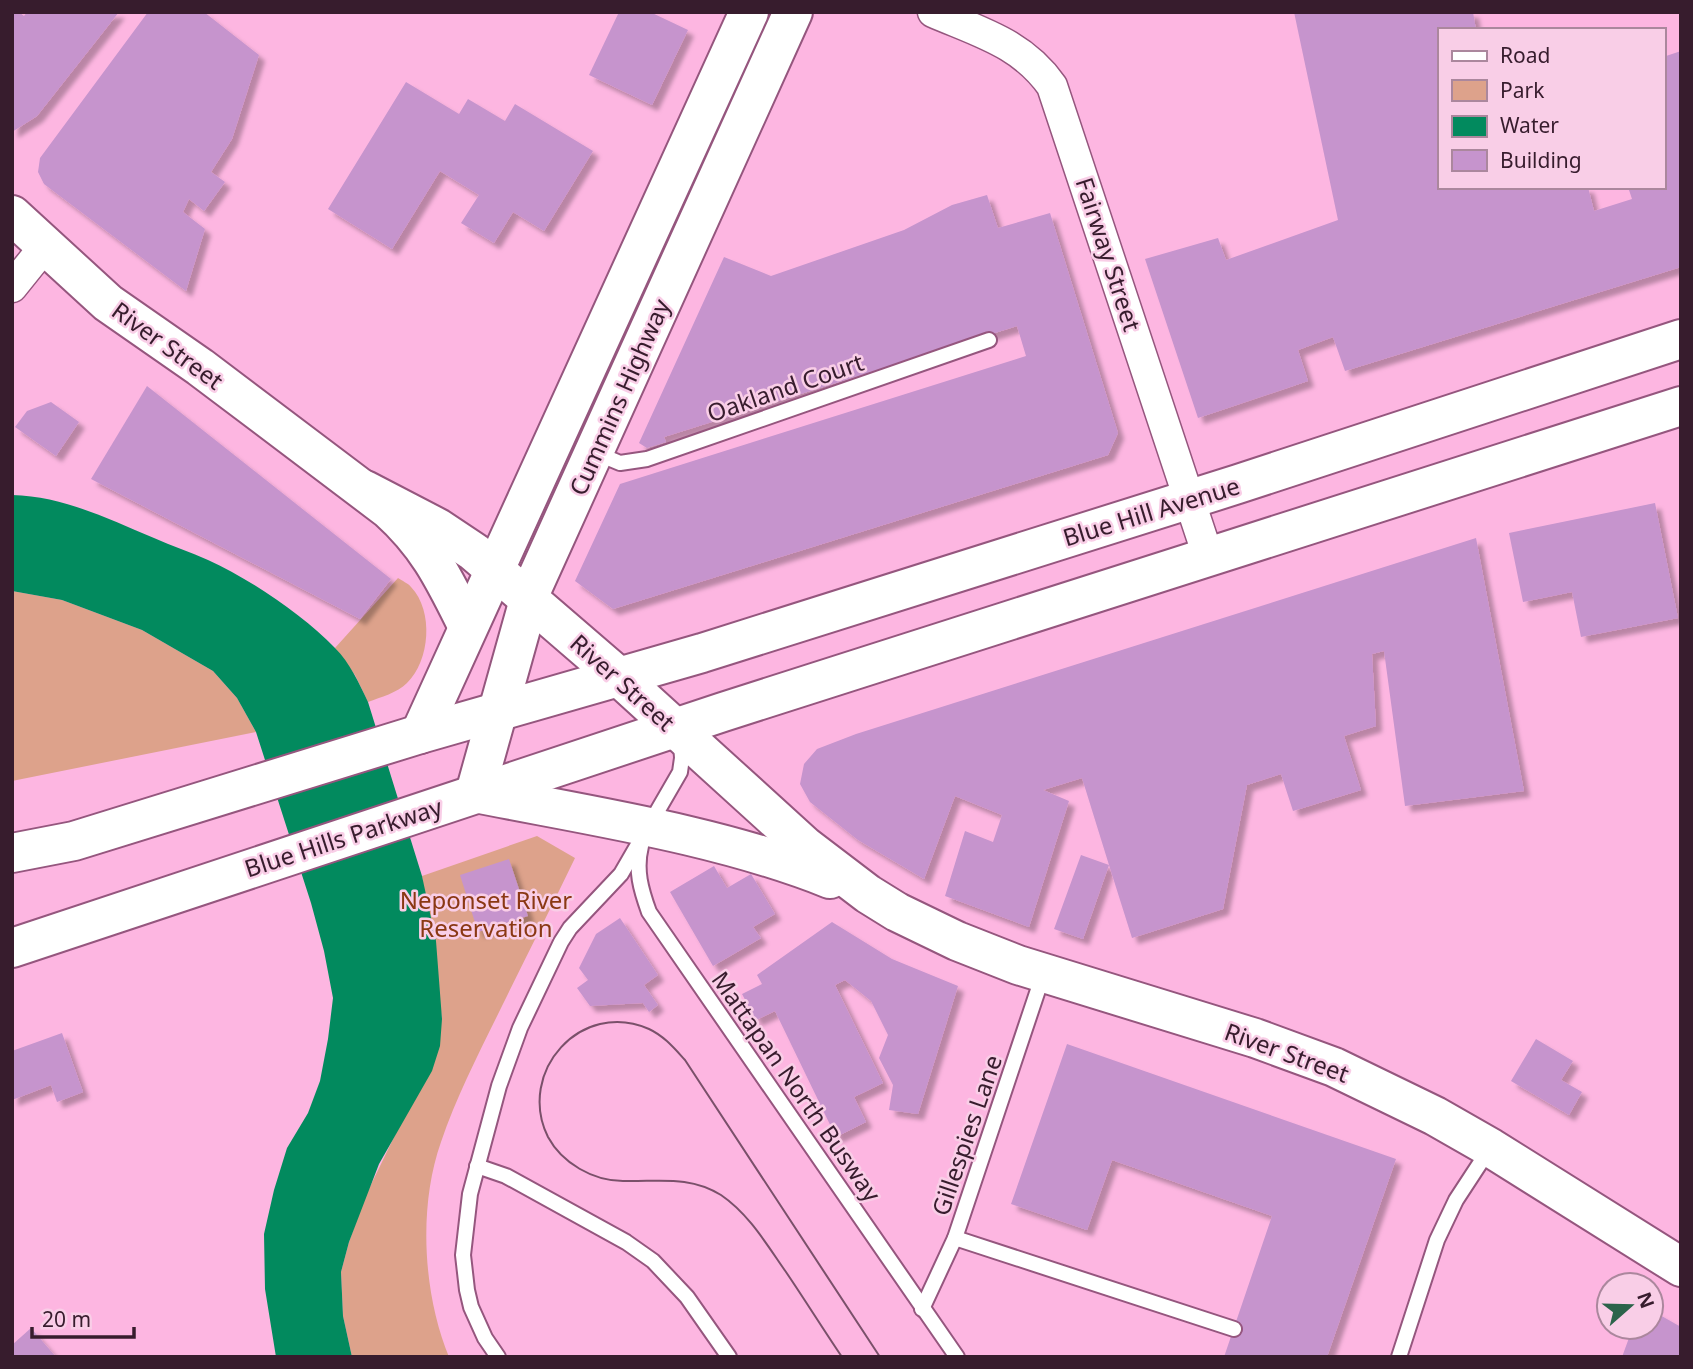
<svg xmlns="http://www.w3.org/2000/svg" width="1693" height="1369" viewBox="0 0 1693 1369" font-family="'Noto Sans',sans-serif">
<style>
.green{fill:#dda28b}
.water{fill:#028a5e}
.building{fill:#c694cd;filter:url(#shadow)}
.lines{fill:none;stroke-linecap:round;stroke-linejoin:round}
.lane-casing{stroke:#95567e;stroke-width:18}
.street-casing{stroke:#95567e;stroke-width:33}
.secondary-casing{stroke:#95567e;stroke-width:42}
.primary-casing{stroke:#95567e;stroke-width:42}
.highway-casing{stroke:#95567e;stroke-width:42}
.lane{stroke:#fff;stroke-width:14}
.street{stroke:#fff;stroke-width:30}
.secondary{stroke:#fff;stroke-width:38}
.primary{stroke:#fff;stroke-width:38}
.highway{stroke:#fff;stroke-width:38}
.tram{stroke:#7a506a;stroke-width:2}
.labels{text-anchor:middle;dominant-baseline:central;stroke-width:5;stroke-linejoin:round;paint-order:stroke}
.street-label{font-size:24px;fill:#371c2d;stroke:#f9cee7}
.park-label{font-size:24px;fill:#8a3813;stroke:#f9cee7}
</style>
<defs>
<filter id="shadow"><feDropShadow dx="6" dy="6" stdDeviation="2" flood-color="#0004"/></filter>
</defs>
<rect width="100%" height="100%" fill="#fdb6e1"/>
<g class="green">
<path d="M 398,578 C 402,581 408,583 411,587 C 434,611 430,661 407,683 C 397,693 381,697 368,702 L 355,675 L 335,648 Z"/>
<path d="M 12,591 L 62,600 L 142,630 L 213,671 L 237,698 L 256,732 L 12,781 Z"/>
<path d="M 537,836 L 575,858 C 551,908 526,957 502,1006 C 480,1051 457,1095 441,1142 C 418,1207 423,1294 449,1357 L 352,1357 L 343,1316 L 341,1272 L 349,1242 L 365,1197 L 397,1131 L 442,1019 L 422,876 Z"/>
</g>
<path class="water" d="M 12,495 C 63,496 108,519 154,538 C 172,546 190,552 208,560 C 250,579 303,615 335,648 C 350,663 359,683 368,702 L 422,876 L 436,941 L 442,1019 L 440,1046 L 432,1071 L 379,1164 L 349,1242 L 341,1272 L 343,1316 L 352,1357 L 276,1357 L 265,1289 L 264,1234 L 274,1190 L 287,1148 L 308,1113 L 320,1081 L 328,1039 L 333,998 L 324,951 L 311,903 L 256,732 L 237,698 L 213,671 L 142,630 L 62,600 L 12,591 Z"/>
<g class="building">
<path d="M 12,12 L 19,12 L 24,16 L 27,12 L 119,12 L 37,116 L 12,132 Z"/>
<path d="M 148,12 L 204,12 L 259,55 L 232,139 L 211,172 L 225,182 L 204,211 L 189,199 L 183,212 L 205,229 L 186,291 L 44,184 L 38,172 L 40,158 Z"/>
<path d="M 619,12 L 650,12 L 688,30 L 652,105 L 589,75 Z"/>
<path d="M 1294,12 L 1473,12 L 1476,30 L 1439,30 L 1439,187 L 1588,187 L 1594,211 L 1632,199 L 1628,187 L 1663,187 L 1663,57 L 1681,51 L 1681,267 L 1345,371 L 1333,337 L 1298,350 L 1308,381 L 1198,418 L 1145,259 L 1218,238 L 1226,260 L 1338,220 Z"/>
<path d="M 406,82 L 459,114 L 468,99 L 505,121 L 515,104 L 593,151 L 544,231 L 513,212 L 494,243 L 461,223 L 479,195 L 440,171 L 392,249 L 328,209 Z"/>
<path d="M 987,195 L 998,228 L 1050,213 L 1118,433 L 1108,455 L 613,609 L 575,581 L 620,484 L 1026,356 L 1017,326 L 664,437 L 666,442 L 647,448 L 639,443 L 724,257 L 771,276 L 904,230 L 952,205 Z"/>
<path d="M 147,386 L 391,579 L 360,619 L 91,479 Z"/>
<path d="M 51,402 L 79,422 L 56,456 L 15,427 L 27,411 Z"/>
<path d="M 1655,503 L 1678,618 L 1581,637 L 1572,592 L 1523,602 L 1509,533 Z"/>
<path d="M 1476,538 L 1524,791 L 1405,806 L 1384,651 L 1372,654 L 1376,726 L 1344,736 L 1361,790 L 1293,811 L 1281,774 L 1247,785 L 1223,909 L 1132,938 L 1109,865 L 1083,939 L 1054,929 L 1081,855 L 1109,865 L 1082,778 L 1043,790 L 1069,801 L 1029,927 L 945,896 L 965,831 L 993,842 L 1002,815 L 955,796 L 924,879 L 858,840 L 810,802 L 800,784 L 804,764 L 817,749 L 856,734 Z"/>
<path d="M 509,859 L 528,916 L 478,932 L 460,875 Z"/>
<path d="M 714,866 L 727,888 L 751,874 L 775,914 L 753,927 L 761,938 L 713,966 L 670,892 Z"/>
<path d="M 620,918 L 658,975 L 644,985 L 658,1005 L 649,1012 L 643,1003 L 590,1006 L 577,988 L 588,980 L 579,968 L 596,934 Z"/>
<path d="M 832,922 L 892,959 L 958,986 L 918,1114 L 889,1110 L 893,1085 L 879,1058 L 888,1035 L 871,1001 L 845,980 L 835,985 L 883,1083 L 854,1097 L 866,1122 L 836,1137 L 775,1011 L 756,1020 L 742,994 L 762,984 L 757,975 Z"/>
<path d="M 62,1033 L 83,1092 L 57,1102 L 51,1085 L 12,1100 L 12,1051 Z"/>
<path d="M 1536,1039 L 1573,1061 L 1561,1080 L 1582,1092 L 1569,1115 L 1511,1081 Z"/>
<path d="M 1067,1044 L 1396,1159 L 1327,1357 L 1224,1357 L 1272,1216 L 1112,1160 L 1087,1230 L 1011,1204 Z"/>
<path d="M 1651,1310 L 1681,1327 L 1681,1357 L 1622,1357 L 1633,1327 L 1651,1327 Z"/>
<path d="M 31,1328 L 56,1357 L 12,1357 L 12,1345 Z"/>
</g>
<g class="lines">
<g class="lane-casing">
<g id="lane">
<path d="M 596,453 L 620,463 L 647,459 L 989,340"/>
<path d="M 641,846 C 635,870 641,890 649,912 L 957,1357"/>
<path d="M 477,1166 L 506,1176 L 626,1242 L 653,1261 L 687,1297 L 729,1357"/>
<path d="M 955,1238 L 1234,1329"/>
<path d="M 922,1309 L 955,1238 L 1043,975"/>
<path d="M 498,1357 L 485,1338 L 471,1307 L 467,1290 L 463,1255 L 470,1194 L 499,1086 L 520,1028 L 561,942 L 570,928 L 621,874 L 680,772 L 682,758 L 681,743"/>
<path d="M 1399,1357 L 1437,1240 L 1456,1200 L 1490,1148"/>
</g>
</g>
<g class="street-casing">
<g id="street">
<path d="M 933,12 C 979,32 1022,43 1052,86 L 1209,559"/>
<path d="M 12,287 L 45,246"/>
</g>
</g>
<g class="secondary-casing">
<g id="secondary">
<path d="M 12,215 L 108,303 L 200,367 L 388,509 C 429,546 444,579 468,627"/>
<path d="M 365,490 L 438,528 L 474,552 L 619,677 L 805,846 L 868,894 L 897,912 L 957,941 L 1018,965 L 1255,1038 L 1334,1067 L 1435,1116 L 1491,1148 L 1681,1267"/>
<path d="M 475,793 C 591,816 720,835 830,879"/>
</g>
</g>
<g class="primary-casing">
<g id="primary">
<path d="M 420,734 L 749,12"/>
<path d="M 475,793 L 532,589 L 793,12"/>
</g>
</g>
<g class="highway-casing">
<g id="highway">
<path d="M 12,853 L 74,841 L 420,734 L 702,653 L 1238,484 L 1681,339"/>
<path d="M 12,948 C 249,868 486,789 723,712 C 1042,609 1362,509 1681,406"/>
</g>
</g>
<use href="#lane" class="lane"/>
<use href="#street" class="street"/>
<use href="#secondary" class="secondary"/>
<use href="#primary" class="primary"/>
<use href="#highway" class="highway"/>
<path class="tram" d="M 842,1357 C 823,1329 805,1300 786,1272 C 767,1245 749,1214 721,1195 C 689,1175 658,1182 623,1181 C 593,1181 562,1163 548,1137 C 516,1072 581,999 649,1029 C 664,1036 674,1048 685,1060 L 880,1357"/>
</g>
<g class="labels">
<g class="street-label">
<text transform="translate(1109 254) rotate(72)">Fairway Street</text>
<text transform="translate(168 345) rotate(36)">River Street</text>
<text transform="translate(785 387) rotate(-19)">Oakland Court</text>
<text transform="translate(619 397) rotate(-66)">Cummins Highway</text>
<text transform="translate(1151 511) rotate(-17)">Blue Hill Avenue</text>
<text transform="translate(623 682) rotate(42)">River Street</text>
<text transform="translate(343 837) rotate(-18)">Blue Hills Parkway</text>
<text transform="translate(1287 1052) rotate(20)">River Street</text>
<text transform="translate(797 1086) rotate(55)">Mattapan North Busway</text>
<text transform="translate(966 1135) rotate(-71)">Gillespies Lane</text>
</g>
<g class="park-label">
<text x="486" y="899">Neponset River<tspan x="486" dy="28">Reservation</tspan></text>
</g>
</g>
<rect width="1693" height="1369" fill="none" stroke="#371c2d" stroke-width="28"/>
<rect x="1438" y="28" width="228" height="161" fill="#f9cee7" stroke="#ab879d" stroke-width="2"/>
<rect x="1452" y="51" width="35" height="10" fill="#ffffff" stroke="#ab879d" stroke-width="2"/>
<text x="1500" y="63" font-size="21" fill="#371c2d">Road</text>
<rect x="1452" y="80" width="35" height="21" fill="#dda28b" stroke="#ab879d" stroke-width="2"/>
<text x="1500" y="98" font-size="21" fill="#371c2d">Park</text>
<rect x="1452" y="116" width="35" height="21" fill="#028a5e" stroke="#ab879d" stroke-width="2"/>
<text x="1500" y="133" font-size="21" fill="#371c2d">Water</text>
<rect x="1452" y="150" width="35" height="21" fill="#c694cd" stroke="#ab879d" stroke-width="2"/>
<text x="1500" y="168" font-size="21" fill="#371c2d">Building</text>
<g transform="translate(1630 1306) rotate(70)"><circle r="33" fill="#f9cee7" stroke="#ab879d" stroke-width="2"/>
<path d="M0-5L12 26L0 18L-12 26Z" fill="#2c644b"/>
<text y="-10" font-size="19" font-weight="bold" text-anchor="middle" fill="#371c2d">N</text>
</g>
<path d="M32 1327v10h102v-10" fill="none" stroke="#371c2d" stroke-width="3.5"/>
<text x="42" y="1327" font-size="21" fill="#371c2d" stroke="#f9cee7" stroke-width="5" paint-order="stroke">20 m</text>
</svg>
